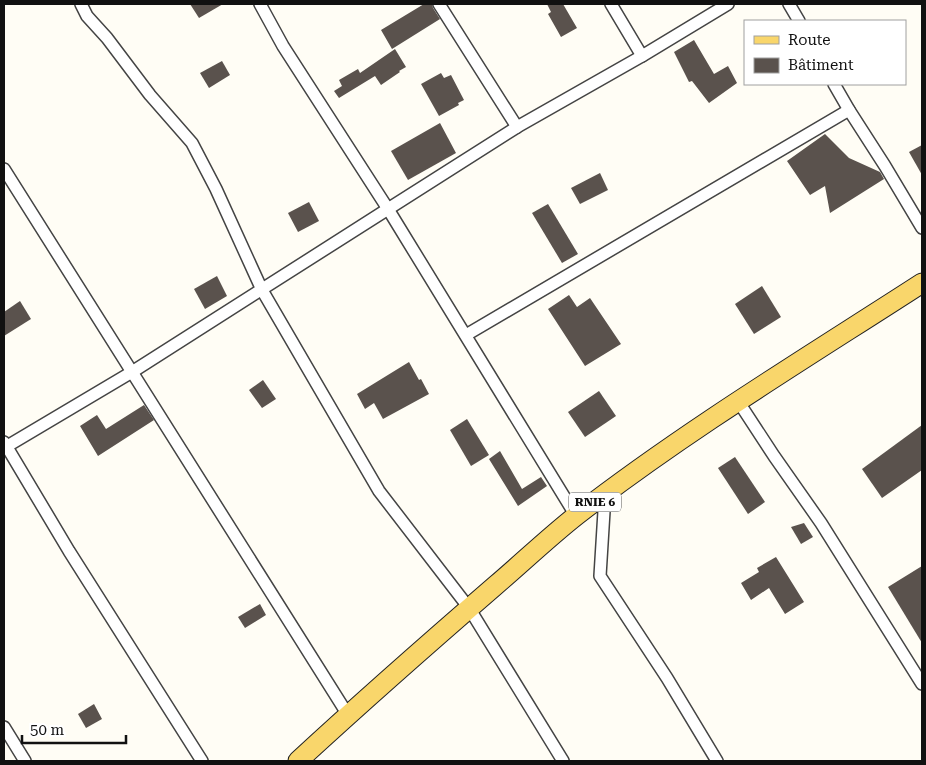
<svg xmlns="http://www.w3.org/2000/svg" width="926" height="765" viewBox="0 0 926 765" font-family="'Roboto Serif',serif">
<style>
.building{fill:#5a524d}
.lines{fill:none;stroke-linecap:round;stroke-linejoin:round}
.street-casing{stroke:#444;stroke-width:14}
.primary-casing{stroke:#222;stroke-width:21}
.street{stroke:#fff;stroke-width:11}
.primary{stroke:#f9d66b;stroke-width:19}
.labels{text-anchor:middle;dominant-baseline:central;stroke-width:5;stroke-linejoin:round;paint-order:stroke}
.shield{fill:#fff;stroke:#585858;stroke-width:1}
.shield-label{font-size:12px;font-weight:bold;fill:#111}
</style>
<rect width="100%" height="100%" fill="#fffdf5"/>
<g class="building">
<path d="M 190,4 L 223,4 L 199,18 Z"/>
<path d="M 424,4 L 432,4 L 433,8 L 440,19 L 392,49 L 381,30 Z"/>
<path d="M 547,4 L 563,4 L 577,28 L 561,37 L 548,14 L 551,12 Z"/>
<path d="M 694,40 L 714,74 L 728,66 L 737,83 L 709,103 L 692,81 L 689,82 L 674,52 Z"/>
<path d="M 395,49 L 406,67 L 399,71 L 400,72 L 381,85 L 375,76 L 339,98 L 334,91 L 342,86 L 339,80 L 358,69 L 360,73 Z"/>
<path d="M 222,61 L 230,75 L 209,88 L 200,73 Z"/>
<path d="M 441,73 L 444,78 L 451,75 L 464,100 L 458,103 L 459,105 L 439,116 L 421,84 Z"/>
<path d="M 440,123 L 456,153 L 408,180 L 391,151 Z"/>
<path d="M 825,134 L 849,158 L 880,172 L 884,179 L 830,213 L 825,186 L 810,195 L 787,161 Z"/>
<path d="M 922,145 L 922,175 L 909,152 Z"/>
<path d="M 600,173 L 608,190 L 580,204 L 571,188 Z"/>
<path d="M 309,202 L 319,221 L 298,232 L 288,213 Z"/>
<path d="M 548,204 L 578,254 L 562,263 L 532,213 Z"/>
<path d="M 217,276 L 227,296 L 205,309 L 194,289 Z"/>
<path d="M 762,286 L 781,317 L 754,334 L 735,304 Z"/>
<path d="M 569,295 L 577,307 L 590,298 L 621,344 L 585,366 L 548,309 Z"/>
<path d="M 20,301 L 31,319 L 4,336 L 4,312 Z"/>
<path d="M 409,362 L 419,380 L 421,379 L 429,394 L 383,419 L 374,403 L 365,409 L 357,394 Z"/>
<path d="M 263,380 L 276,399 L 262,408 L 249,390 Z"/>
<path d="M 599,391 L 616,416 L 585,437 L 568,412 Z"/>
<path d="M 144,405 L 154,420 L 98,456 L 80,426 L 97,415 L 106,429 Z"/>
<path d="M 467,419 L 489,455 L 471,466 L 450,430 Z"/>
<path d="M 922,425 L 922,470 L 882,498 L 862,469 Z"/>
<path d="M 500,451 L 522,489 L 541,477 L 547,486 L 518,506 L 489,459 Z"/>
<path d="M 735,457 L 765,502 L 748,514 L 718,468 Z"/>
<path d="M 804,523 L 813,537 L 801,544 L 791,527 Z"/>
<path d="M 776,557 L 804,602 L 785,614 L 769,588 L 751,600 L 741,583 L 759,572 L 757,568 Z"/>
<path d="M 922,566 L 922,643 L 888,587 Z"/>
<path d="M 260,604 L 266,615 L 245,628 L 238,617 Z"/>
<path d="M 94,704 L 102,719 L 86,728 L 78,714 Z"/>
</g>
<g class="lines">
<g class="street-casing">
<g id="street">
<path d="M 81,4 L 87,16 L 107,38 L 150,95 L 192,143 L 216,189 L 262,290 L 379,491 L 469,608 L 563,761"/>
<path d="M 260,4 L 283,46 L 388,209 L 576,516"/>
<path d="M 439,4 L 517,127"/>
<path d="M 611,4 L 642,56"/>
<path d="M 789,4 L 799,21"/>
<path d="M 834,84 L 849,110 L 885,166 L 922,228"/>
<path d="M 4,169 L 132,372 L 348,715"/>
<path d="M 466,335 L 849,110"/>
<path d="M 738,401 L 774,456 L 821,523 L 922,684"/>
<path d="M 4,442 L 69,551 L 202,761"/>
<path d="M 4,448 L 132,372 L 388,209 L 517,127 L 642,56 L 728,4"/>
<path d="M 605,495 L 600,576 L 667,678 L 717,761"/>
<path d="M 4,727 L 25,761"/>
</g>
</g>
<g class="primary-casing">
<path id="primary" d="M 298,761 C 363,701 429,643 496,585 C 523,562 549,537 577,515 C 687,430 806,358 922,283"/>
</g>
<use href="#street" class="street"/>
<use href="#primary" class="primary"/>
</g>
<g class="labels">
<rect class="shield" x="569" y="492.5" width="52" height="19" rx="4"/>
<g class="shield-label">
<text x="595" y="502">RNIE 6</text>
</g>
</g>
<rect width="926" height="765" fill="none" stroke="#111111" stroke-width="10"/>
<rect x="744" y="20" width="162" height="65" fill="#ffffff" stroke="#a0a0a0"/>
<rect x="754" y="36" width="25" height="8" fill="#f9d66b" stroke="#a0a0a0"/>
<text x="788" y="45" font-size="15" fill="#111111">Route</text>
<rect x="754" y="58" width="25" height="15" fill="#5a524d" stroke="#a0a0a0"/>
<text x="788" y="70" font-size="15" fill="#111111">Bâtiment</text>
<path d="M22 735v8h104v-8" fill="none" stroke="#111111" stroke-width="2.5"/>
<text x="30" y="735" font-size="15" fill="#111111" stroke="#ffffff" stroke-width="4" paint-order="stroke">50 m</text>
</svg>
